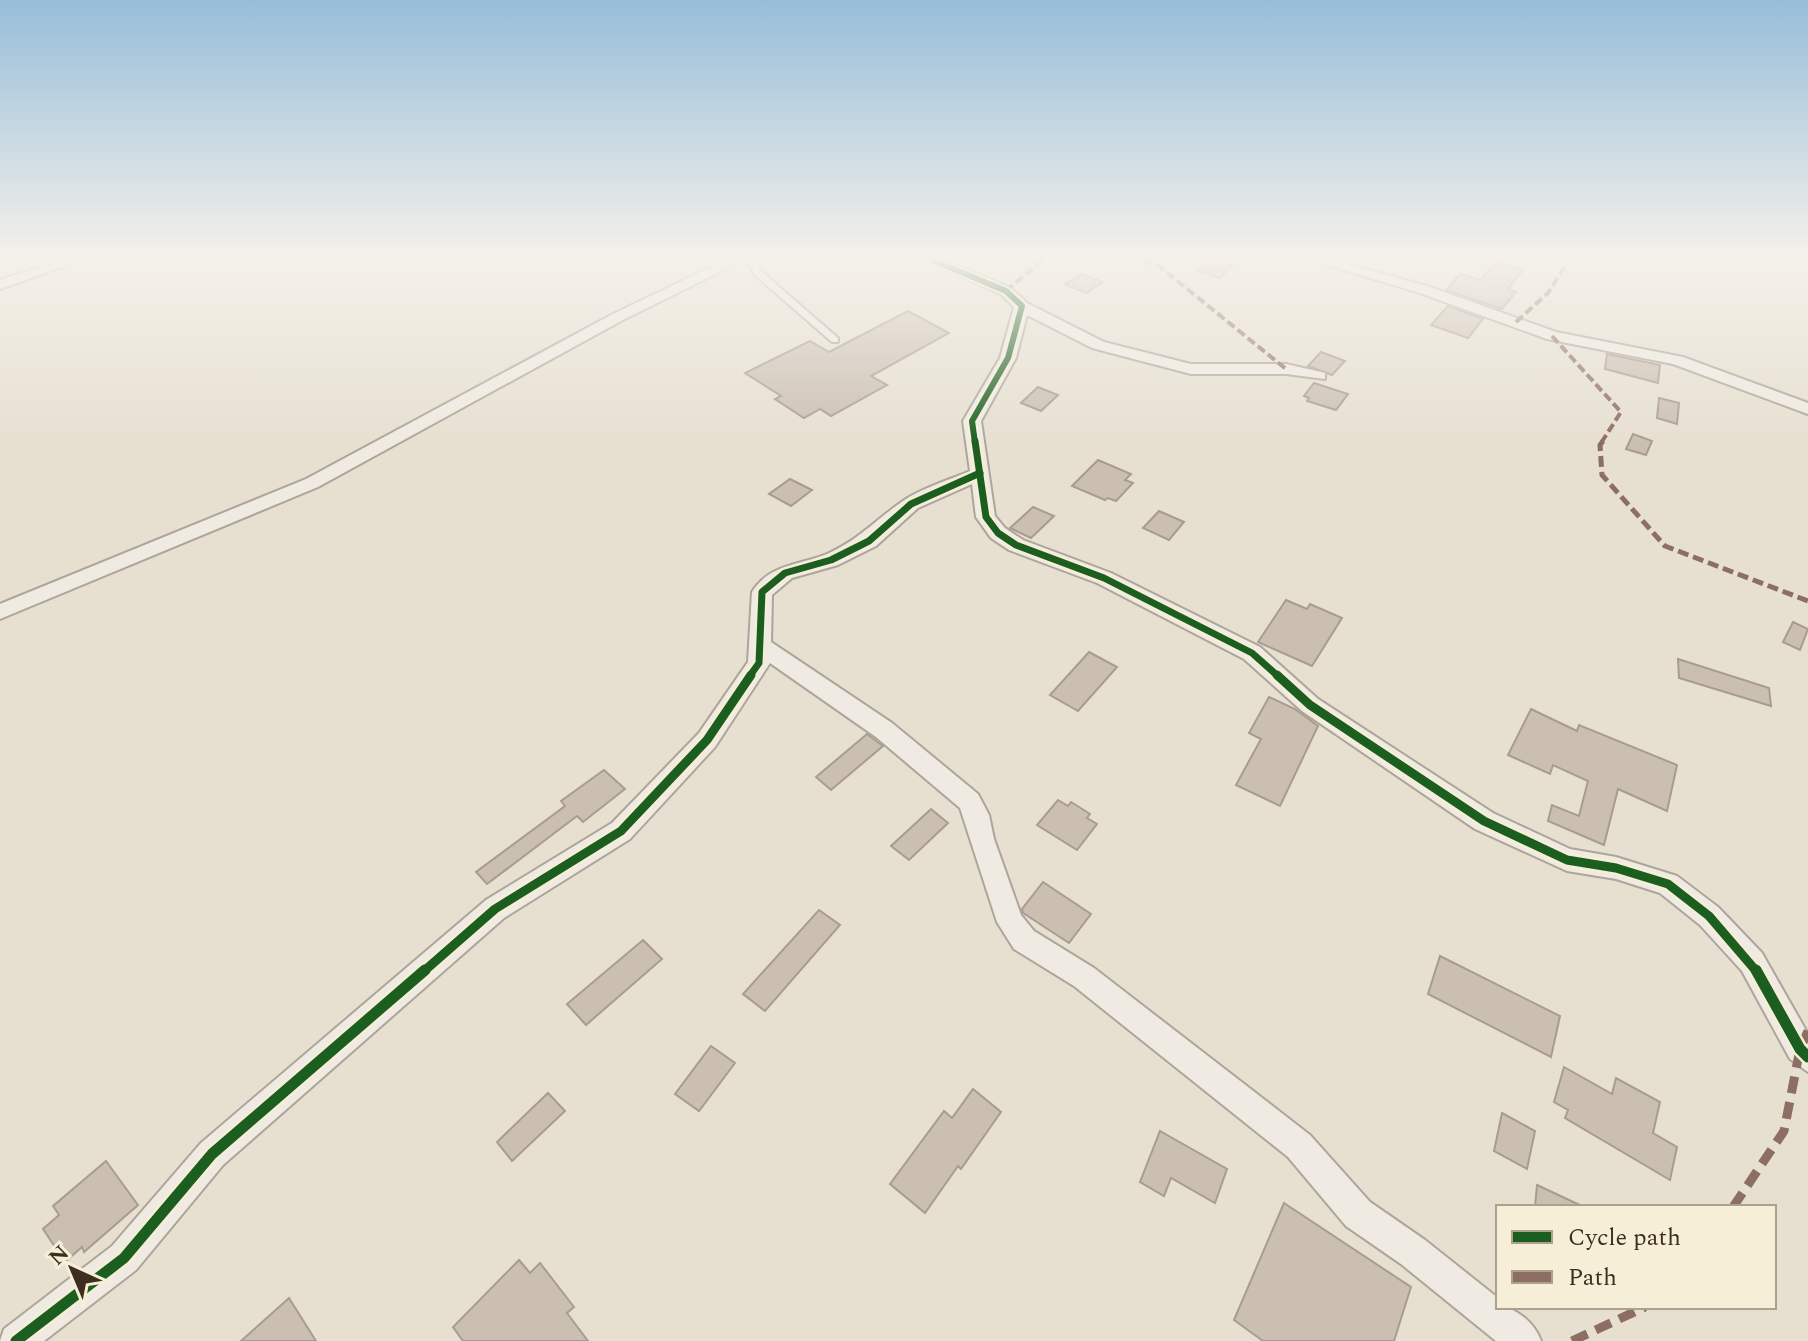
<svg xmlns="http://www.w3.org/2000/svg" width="1808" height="1341" viewBox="0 0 1808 1341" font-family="Spectral,serif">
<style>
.building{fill:#cbbfb2;stroke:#a89c90;stroke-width:2}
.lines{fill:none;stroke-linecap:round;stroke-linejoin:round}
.service-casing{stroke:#ada599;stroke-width:4}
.minor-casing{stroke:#ada599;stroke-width:4}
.service{fill:#efebe3;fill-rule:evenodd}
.minor{fill:#efebe3;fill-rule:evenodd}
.quiet-far2{stroke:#8d6e63;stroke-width:4;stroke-dasharray:9 4;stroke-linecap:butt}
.quiet-far1{stroke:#8d6e63;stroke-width:5;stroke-dasharray:11 5;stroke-linecap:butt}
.quiet{stroke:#8d6e63;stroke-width:9;stroke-dasharray:17 9;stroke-linecap:butt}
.cycleway-far3-casing{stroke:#f7eed8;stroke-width:10}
.cycleway-far2-casing{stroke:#f7eed8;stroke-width:11}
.cycleway-far1-casing{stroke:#f7eed8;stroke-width:14}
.cycleway-casing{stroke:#f7eed8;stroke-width:16}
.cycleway-far3{stroke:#1b5e20;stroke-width:6}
.cycleway-far2{stroke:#1b5e20;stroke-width:7}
.cycleway-far1{stroke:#1b5e20;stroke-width:9}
.cycleway{stroke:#1b5e20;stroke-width:11}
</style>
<rect width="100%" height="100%" fill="#e7e0d1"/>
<g class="building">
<path d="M 1211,256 L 1218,256 L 1236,262 L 1220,278 L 1198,271 Z"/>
<path d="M 1496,262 L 1523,270 L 1508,289 L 1516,292 L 1502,309 L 1446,290 L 1460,274 L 1480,280 Z"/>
<path d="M 1081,274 L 1103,282 L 1086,293 L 1065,284 Z"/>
<path d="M 1448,306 L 1483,319 L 1468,338 L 1431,325 Z"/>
<path d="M 908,311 L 949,333 L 871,376 L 887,385 L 831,416 L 820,409 L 804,418 L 775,399 L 781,396 L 745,373 L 810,341 L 829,352 Z"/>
<path d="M 1321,352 L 1345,361 L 1332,375 L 1308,366 Z"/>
<path d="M 1607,354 L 1660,365 L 1658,383 L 1605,369 Z"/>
<path d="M 1314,383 L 1348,394 L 1336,410 L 1307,401 L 1309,398 L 1304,396 Z"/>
<path d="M 1038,387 L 1058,395 L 1041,411 L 1021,403 Z"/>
<path d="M 1659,398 L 1679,403 L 1677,424 L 1657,418 Z"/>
<path d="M 1633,434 L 1652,441 L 1646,455 L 1626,449 Z"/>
<path d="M 1098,460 L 1131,474 L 1125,480 L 1133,483 L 1116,501 L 1108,498 L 1105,500 L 1072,486 Z"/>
<path d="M 790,479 L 812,490 L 791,506 L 769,494 Z"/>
<path d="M 1033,507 L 1054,516 L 1031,538 L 1010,528 Z"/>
<path d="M 1159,511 L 1184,522 L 1169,540 L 1143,528 Z"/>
<path d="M 1286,600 L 1307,609 L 1310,604 L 1342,618 L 1312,666 L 1258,642 Z"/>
<path d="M 1793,622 L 1808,629 L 1800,650 L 1783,642 Z"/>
<path d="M 1089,652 L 1117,667 L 1078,711 L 1050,695 Z"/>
<path d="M 1678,659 L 1769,688 L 1771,706 L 1679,678 Z"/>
<path d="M 1269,697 L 1295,709 L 1318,726 L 1280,806 L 1236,785 L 1261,739 L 1249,733 Z"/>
<path d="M 1531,709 L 1577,731 L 1579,725 L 1677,765 L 1667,811 L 1618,789 L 1604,845 L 1548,821 L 1552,805 L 1579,816 L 1588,781 L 1553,765 L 1550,774 L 1508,755 Z"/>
<path d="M 867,734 L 883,746 L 831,790 L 816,777 Z"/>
<path d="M 604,770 L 625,789 L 583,822 L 577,816 L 487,884 L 476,872 L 565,806 L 561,801 Z"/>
<path d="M 1058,800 L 1068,806 L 1071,802 L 1090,814 L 1087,818 L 1097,824 L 1077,850 L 1037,825 Z"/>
<path d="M 931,809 L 948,823 L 909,860 L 891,846 Z"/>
<path d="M 1043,882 L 1091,914 L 1069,943 L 1023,913 L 1022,909 Z"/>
<path d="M 819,910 L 840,925 L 765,1011 L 743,994 Z"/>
<path d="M 643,940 L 662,959 L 586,1025 L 567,1004 Z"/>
<path d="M 1440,956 L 1560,1016 L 1551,1057 L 1428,994 Z"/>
<path d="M 711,1046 L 735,1063 L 699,1111 L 675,1094 Z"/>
<path d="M 1564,1067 L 1612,1094 L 1616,1078 L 1660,1102 L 1653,1133 L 1677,1147 L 1670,1180 L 1565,1118 L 1568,1110 L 1554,1102 Z"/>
<path d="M 973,1089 L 1001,1112 L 961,1169 L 958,1166 L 925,1213 L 890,1184 L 944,1111 L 952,1118 Z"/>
<path d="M 548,1093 L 565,1111 L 512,1161 L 497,1142 Z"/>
<path d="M 1502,1113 L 1535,1131 L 1527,1169 L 1494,1151 Z"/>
<path d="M 1160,1131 L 1227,1169 L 1215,1203 L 1171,1178 L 1164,1196 L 1140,1182 Z"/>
<path d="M 106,1161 L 138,1205 L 84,1252 L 82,1247 L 65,1262 L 43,1229 L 59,1215 L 53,1206 Z"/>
<path d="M 1537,1185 L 1584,1207 L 1535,1207 Z"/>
<path d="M 1284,1203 L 1411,1287 L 1394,1341 L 1263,1341 L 1234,1320 Z"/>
<path d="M 519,1260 L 530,1273 L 540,1263 L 574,1307 L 567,1313 L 588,1341 L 463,1341 L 453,1327 Z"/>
<path d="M 289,1298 L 316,1341 L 241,1341 Z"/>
</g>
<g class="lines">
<g class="service-casing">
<path id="service" d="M 743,256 L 750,256 L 762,272 L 838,338 L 838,342 L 832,342 L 756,276 Z"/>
</g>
<g class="minor-casing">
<g id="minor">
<path d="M 72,256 L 93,256 L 0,289 L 0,280 Z"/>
<path d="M 734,256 L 752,256 L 621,321 L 318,487 L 0,619 L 0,604 L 306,479 L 611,315 Z"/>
<path d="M 916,256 L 935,256 L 1011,288 L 1027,303 L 1104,342 L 1191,364 L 1286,364 L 1325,373 L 1325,379 L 1286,374 L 1191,374 L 1092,348 L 1027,315 L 1016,358 L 981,421 L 995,516 L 1005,528 L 1023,540 L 1111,573 L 1260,647 L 1318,699 L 1493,813 L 1570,849 L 1616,857 L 1677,876 L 1718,907 L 1762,953 L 1808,1034 L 1808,1072 L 1790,1059 L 1742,971 L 1700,925 L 1660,893 L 1616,879 L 1567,871 L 1475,829 L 1302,711 L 1244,659 L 1097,583 L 1009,550 L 991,538 L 976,517 L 972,484 L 918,508 L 876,546 L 838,565 L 792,578 L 772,595 L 771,642 L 892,723 L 978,794 L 989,815 L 994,839 L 1021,915 L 1034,931 L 1094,968 L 1310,1135 L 1370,1202 L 1425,1240 L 1498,1298 L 1498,1307 C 1517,1307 1535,1324 1541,1341 L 1496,1341 L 1401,1264 L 1346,1226 L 1288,1157 L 1074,986 L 1014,949 L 997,922 L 960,808 L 876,737 L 770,663 L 715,747 L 630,839 L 504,918 L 223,1165 L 136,1270 L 44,1341 L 0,1341 L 4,1329 L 112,1246 L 201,1143 L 486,900 L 612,823 L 699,733 L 748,662 L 752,592 C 769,564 800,565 827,554 C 860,539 874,521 903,501 C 922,488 949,480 970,471 L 963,421 L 1000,358 L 1014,307 L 1001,294 Z"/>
<path d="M 1297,256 L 1320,256 L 1430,287 L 1556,332 L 1683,357 L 1808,403 L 1808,414 L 1673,364 L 1547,339 L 1420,293 Z"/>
</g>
</g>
<use href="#service" class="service"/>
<use href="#minor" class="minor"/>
<g class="quiet-far2">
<path d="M 1132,256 L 1159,266 L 1286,369"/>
<path d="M 1006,291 L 1047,256"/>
<path d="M 1516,322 L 1548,293 L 1571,256"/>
<path d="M 1552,336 L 1621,412 L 1601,443"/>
</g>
<path class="quiet-far1" d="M 1603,441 L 1600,445 L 1602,475 L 1665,546 L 1808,601"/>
<g class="quiet">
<path d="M 1733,1207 L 1784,1131 L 1800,1049 L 1808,1031"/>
<path d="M 1572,1341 L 1645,1307"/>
</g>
<g class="cycleway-far3-casing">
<path id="cycleway-far3" d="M 923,256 L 1006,291 L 1022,306 L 1008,358 L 972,421 L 975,443"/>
</g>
<g class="cycleway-far2-casing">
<g id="cycleway-far2">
<path d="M 975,441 L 986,517 L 998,533 L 1016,545 L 1104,578 L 1252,653 L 1279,677"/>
<path d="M 749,677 L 759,663 L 762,592 L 785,573 L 831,560 L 869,541 L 911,504 L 980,473"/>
</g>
</g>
<g class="cycleway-far1-casing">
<g id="cycleway-far1">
<path d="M 1277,675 L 1310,705 L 1484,821 L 1567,860 L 1616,868 L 1668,884 L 1709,916 L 1757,972"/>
<path d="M 423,972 L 495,909 L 621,831 L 707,740 L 751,675"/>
</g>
</g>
<g class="cycleway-casing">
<g id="cycleway">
<path d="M 1756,970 L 1800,1049 L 1808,1057"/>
<path d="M 16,1341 L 124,1258 L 212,1154 L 425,970"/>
</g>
</g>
<use href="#cycleway-far3" class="cycleway-far3"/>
<use href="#cycleway-far2" class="cycleway-far2"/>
<use href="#cycleway-far1" class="cycleway-far1"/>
<use href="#cycleway" class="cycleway"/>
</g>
<linearGradient id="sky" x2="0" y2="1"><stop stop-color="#96bed9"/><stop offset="0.58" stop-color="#f4f1ea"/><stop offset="1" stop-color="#f4f1ea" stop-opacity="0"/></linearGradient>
<rect width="1808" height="444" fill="url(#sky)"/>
<rect x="1496" y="1205" width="280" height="104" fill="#f7eed8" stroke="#ada18e" stroke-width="2"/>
<rect x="1512" y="1231" width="40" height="12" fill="#1b5e20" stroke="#ada18e" stroke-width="2"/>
<text x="1568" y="1245" font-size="24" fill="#3d2e20">Cycle path</text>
<rect x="1512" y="1271" width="40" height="12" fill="#8d6e63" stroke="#ada18e" stroke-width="2"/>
<text x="1568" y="1285" font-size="24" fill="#3d2e20">Path</text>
<g transform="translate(72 1269) rotate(316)" stroke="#f7eed8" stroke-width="6" paint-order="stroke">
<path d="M0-6L14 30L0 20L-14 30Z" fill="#3d2e20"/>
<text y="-12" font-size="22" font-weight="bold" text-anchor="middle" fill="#3d2e20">N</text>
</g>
</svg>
